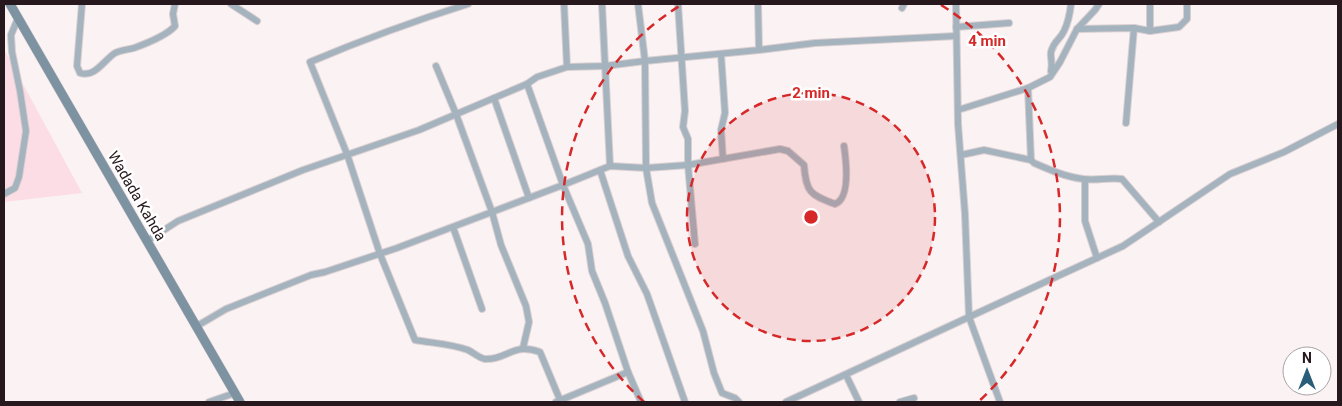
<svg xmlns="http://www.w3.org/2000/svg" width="1342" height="406" viewBox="0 0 1342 406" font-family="Roboto,sans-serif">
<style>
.green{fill:#fddde5}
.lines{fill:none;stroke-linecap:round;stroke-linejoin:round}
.street-casing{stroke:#d9cfd1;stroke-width:8}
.secondary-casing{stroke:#d9cfd1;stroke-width:10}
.street{stroke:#a4b3bd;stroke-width:6}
.secondary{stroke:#7d93a1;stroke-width:9}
.ring{fill:none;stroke:#d62828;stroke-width:2.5;stroke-dasharray:9 6}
.labels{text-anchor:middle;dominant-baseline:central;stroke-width:5;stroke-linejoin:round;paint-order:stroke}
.street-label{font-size:15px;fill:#26181c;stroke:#fff}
.centre{fill:#d62828;stroke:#fff;stroke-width:2.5}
.ring-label{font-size:15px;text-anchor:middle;font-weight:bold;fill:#d62828;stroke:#fff;stroke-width:5;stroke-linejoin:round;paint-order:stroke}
</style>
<rect width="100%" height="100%" fill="#fbf2f4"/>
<path class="green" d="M 4,49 L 82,193 L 4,202 Z"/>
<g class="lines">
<g class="street-casing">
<g id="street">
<path d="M 82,4 L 77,66 L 80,73 C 95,78 104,60 115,53 C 121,50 127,50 134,48 C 145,44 167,35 175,26 L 173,14 L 175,4"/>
<path d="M 231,4 L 257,21"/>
<path d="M 468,4 C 414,21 362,40 310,62 L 347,154 L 380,254 L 415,340 C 432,343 452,344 468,350 C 474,353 479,358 485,359 C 508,360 512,342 540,352 L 560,400"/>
<path d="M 564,4 L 567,67"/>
<path d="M 602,4 L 610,166"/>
<path d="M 678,4 L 685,111 L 683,127 L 688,139 L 688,165 L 695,244"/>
<path d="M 956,4 L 958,124 L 965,214 L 969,317 L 1123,246 L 1230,174 L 1284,152 L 1338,124"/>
<path d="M 902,8 L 904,4"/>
<path d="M 956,27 L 1009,23"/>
<path d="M 1077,29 L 1134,28 L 1150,31 L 1179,27 L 1187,19 L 1187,4"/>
<path d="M 1150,31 L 1150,4"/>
<path d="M 759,50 L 815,43 L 956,36"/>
<path d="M 721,54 L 725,113 L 721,130 L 723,159"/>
<path d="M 436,66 L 456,114 L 492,212 L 501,245 L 526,306 L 529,322 L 523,348"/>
<path d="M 1051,71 C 1053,62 1050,58 1051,52 C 1054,40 1060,40 1064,31 C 1068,23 1070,13 1071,4"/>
<path d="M 527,84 L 563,185 L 588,244 L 592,271 L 605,303 L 628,372 L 641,402"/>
<path d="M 1028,88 L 1031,160 L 1034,163 C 1050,170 1066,177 1083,179 C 1096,181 1109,177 1122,179 L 1159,222"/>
<path d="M 494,98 L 529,198"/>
<path d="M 958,110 L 1028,88 L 1050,77 L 1060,62 L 1077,29 L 1095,10 L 1099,4"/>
<path d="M 1126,123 L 1134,28"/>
<path d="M 961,155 L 984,150 L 1031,160"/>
<path d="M 600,170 L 628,256 L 647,294 L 685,402"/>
<path d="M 1085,180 L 1085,221 L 1097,258"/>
<path d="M 4,194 L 15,188 L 19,177 L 26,131 L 20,91 L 12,52 L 11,35 L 18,18"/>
<path d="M 453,227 L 482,309"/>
<path d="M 147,241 L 178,221 L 303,170 L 419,130 L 527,84 L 537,77 L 567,67 L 605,66 L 645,61 L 638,4"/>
<path d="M 197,326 L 226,309 L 311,275 L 325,272 L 397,248 L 563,185 L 610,166 L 646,168 L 688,165 L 780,149 L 788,151 L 804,165 C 806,192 810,195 835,204 C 851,198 846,160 844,146"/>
<path d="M 846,375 L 859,402"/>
<path d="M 209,402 L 235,393"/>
<path d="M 556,402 L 628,372"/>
<path d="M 739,402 L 735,398 L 722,393 L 714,373 L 703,331 L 652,203 L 646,168 L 645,61 L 759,50 L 758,4"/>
<path d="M 786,402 L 969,317 L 1000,402"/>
<path d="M 900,402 L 914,398"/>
</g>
</g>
<g class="secondary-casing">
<path id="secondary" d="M 10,4 L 240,402"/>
</g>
<use href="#street" class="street"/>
<use href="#secondary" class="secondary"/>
</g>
<circle cx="811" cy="217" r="124" fill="#d62828" fill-opacity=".12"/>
<g class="ring">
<circle cx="811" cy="217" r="124"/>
<path d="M644 402A249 249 0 0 1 681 5M941 5A249 249 0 0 1 978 402"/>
</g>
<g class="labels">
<g class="street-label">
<text transform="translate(137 196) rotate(60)">Wadada Kahda</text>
</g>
</g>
<circle cx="811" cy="217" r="8" class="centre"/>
<g class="ring-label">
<text x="987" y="46">4 min</text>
<text x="811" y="98">2 min</text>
</g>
<rect width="1342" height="406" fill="none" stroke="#26181c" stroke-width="10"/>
<g transform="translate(1307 371)"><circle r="24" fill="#ffffff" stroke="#a8a3a4"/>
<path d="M0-4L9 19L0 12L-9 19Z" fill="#295d79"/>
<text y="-8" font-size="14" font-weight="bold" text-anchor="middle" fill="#26181c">N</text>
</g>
</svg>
